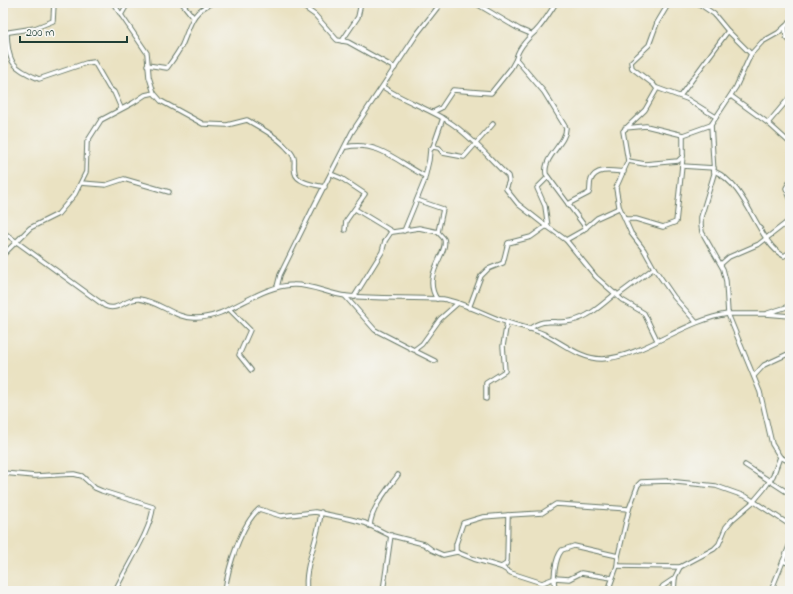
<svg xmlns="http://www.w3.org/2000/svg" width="793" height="594" viewBox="0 0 793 594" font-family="'Indie Flower',sans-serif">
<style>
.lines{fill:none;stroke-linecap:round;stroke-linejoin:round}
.minor-casing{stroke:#676;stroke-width:5.5}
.minor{stroke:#fff;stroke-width:3.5}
</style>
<rect width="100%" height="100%" fill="#f6f6f2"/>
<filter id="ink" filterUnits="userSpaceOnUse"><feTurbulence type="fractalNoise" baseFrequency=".025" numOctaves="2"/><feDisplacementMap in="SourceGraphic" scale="8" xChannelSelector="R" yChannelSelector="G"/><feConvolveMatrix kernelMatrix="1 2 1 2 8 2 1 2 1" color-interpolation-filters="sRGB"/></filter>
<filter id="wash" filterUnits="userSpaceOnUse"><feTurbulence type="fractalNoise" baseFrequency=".012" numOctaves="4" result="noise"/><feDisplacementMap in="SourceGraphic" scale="16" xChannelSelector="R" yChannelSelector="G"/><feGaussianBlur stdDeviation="0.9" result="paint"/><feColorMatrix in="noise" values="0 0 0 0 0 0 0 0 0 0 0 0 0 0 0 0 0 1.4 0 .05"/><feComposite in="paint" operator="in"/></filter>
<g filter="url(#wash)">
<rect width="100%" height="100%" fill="#eae2c2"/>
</g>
<g filter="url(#ink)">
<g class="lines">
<g class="minor-casing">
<g id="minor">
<path d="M 113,3 L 147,53 L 149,77 L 154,93 L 161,101 L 203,124 L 227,125 L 247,120 C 261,128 276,136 287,148 C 299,160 292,162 295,173 C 297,183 316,185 325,187"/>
<path d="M 182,3 L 193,17"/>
<path d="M 298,3 L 315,15 L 337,40 L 348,42 L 395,68"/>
<path d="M 475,3 L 519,29 L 531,34"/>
<path d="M 556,3 C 550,12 543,24 536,31 C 528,38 518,48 516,59 L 544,92 L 566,128 C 566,144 543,156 546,174 L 586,228"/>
<path d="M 669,3 L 657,23 L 649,45 L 631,62 L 632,68 L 653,84 L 657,89 L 645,110 L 623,131 L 628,161 L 616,188 L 619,206 L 631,233 L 644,250 L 654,268 L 674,297 L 696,322"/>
<path d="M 698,3 L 714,14 L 728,31 L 751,54"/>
<path d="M 121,15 L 128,3"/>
<path d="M 790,22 L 778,33 L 762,42 L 751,54 L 736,87 L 711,125 L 714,174 L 701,217 L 701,225 L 702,232 L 723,269 L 726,281 L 728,314 L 766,314 L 790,316"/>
<path d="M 785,27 L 786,37 L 790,41"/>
<path d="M 3,33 L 35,28 L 53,21 L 54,3"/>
<path d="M 7,33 C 8,62 12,68 39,79 L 86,63 L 94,62 L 109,88 L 114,92 L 121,108"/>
<path d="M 342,41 L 358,17 L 361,3"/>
<path d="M 147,65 L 167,68 C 172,61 178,53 182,45 C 191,25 190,13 212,3"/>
<path d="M 383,87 C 404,101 430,109 451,123 C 473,138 489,158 508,176 L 509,181 L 506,189 L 518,204 L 546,226"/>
<path d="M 657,88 L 687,99 L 716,117"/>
<path d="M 680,96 L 728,31"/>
<path d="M 731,96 L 768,123 L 790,143"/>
<path d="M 433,112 L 441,108 L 453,90 L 491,93 L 511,68 L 516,59"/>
<path d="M 768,123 L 790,97"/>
<path d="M 625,128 L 646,126 L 683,135"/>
<path d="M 346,147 C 378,140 399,163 425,176"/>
<path d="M 433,147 L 439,148 L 443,153 L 464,157 L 493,124"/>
<path d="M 628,161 L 645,164 L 678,161 L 683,156 L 683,135 L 711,125"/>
<path d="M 682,166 L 714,168"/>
<path d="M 714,171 C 748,185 758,244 784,256 L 790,252"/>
<path d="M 331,174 L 341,178 L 365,194 L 346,221 L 345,230"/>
<path d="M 548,177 L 537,188 L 545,206 L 548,227"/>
<path d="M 790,181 L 786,188 L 790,198"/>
<path d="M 81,183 L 106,185 L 124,179 L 169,192"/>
<path d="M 417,200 L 443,209 L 438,232 C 440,235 443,237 444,239 C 449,253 421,275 437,299"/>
<path d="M 568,204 L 589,193 C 591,189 589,184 591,180 C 596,167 613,171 624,172"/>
<path d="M 355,209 L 393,232 L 419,228 L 438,232"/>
<path d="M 625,219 L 636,219 L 663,227 L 676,222 L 683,156"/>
<path d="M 404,231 L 424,182 L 429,160 L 430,150 L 433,147 L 443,118"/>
<path d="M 3,232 L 105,306 C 118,312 126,298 139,299 C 159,301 175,319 196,318 C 229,318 257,286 293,285 C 311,284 328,294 346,296 C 379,299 411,297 443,299 C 464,303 484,314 503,321 C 517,326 531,328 544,334 C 563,343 580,359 602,359 C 643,357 684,320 728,314 L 760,392 L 772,444 L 780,457 L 790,462"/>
<path d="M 566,240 L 582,231 L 597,218 L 619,208"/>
<path d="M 3,255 L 30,228 L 58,214 L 75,194 L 86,172 L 87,142 L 101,120 L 133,103 L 145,95 L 154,93"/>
<path d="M 721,264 L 729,257 L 759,244 L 790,220"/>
<path d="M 277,287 L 280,275 L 315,204 L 352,132 L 417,34 L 441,3"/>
<path d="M 618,295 L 654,268"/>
<path d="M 345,296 L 375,330 L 414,350 L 422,344 L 440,319 L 458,303"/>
<path d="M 354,297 L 382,252 L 385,241 L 391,232"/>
<path d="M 469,308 L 481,276 L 488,269 L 503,263 L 508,243 L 531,237 L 545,227 L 548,227 L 566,240 L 596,277 L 622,300 L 644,313 L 657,340"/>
<path d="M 229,309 L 250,330 L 239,355 L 251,370"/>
<path d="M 768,313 L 790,306"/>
<path d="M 529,329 C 547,316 553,325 571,321 C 588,318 603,304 616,293"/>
<path d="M 416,350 L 417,352 L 435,361"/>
<path d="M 754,376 L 764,365 L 790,353"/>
<path d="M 486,399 L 486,383 L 505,371 L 503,346 L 507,322"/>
<path d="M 745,465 L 790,494"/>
<path d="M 3,473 L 35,476 L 74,474 L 82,476 L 95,488 L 102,491 L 153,507 C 152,529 125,569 115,591"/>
<path d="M 370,526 C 371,508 388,489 398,475"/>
<path d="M 456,552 L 456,544 L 463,523 L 483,517 L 508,515"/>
<path d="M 783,561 L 790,564"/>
<path d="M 617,566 L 680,567 L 714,549 L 719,544 L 726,527 L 732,520 L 753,502 L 764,489 L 773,476 L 780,457"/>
<path d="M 501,567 L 511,573 L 542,583 L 555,578 L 569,579 L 581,573 L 612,578"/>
<path d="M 225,591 C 228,567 241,525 259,509 L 281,516 L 315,512 L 350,519 L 365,523 L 389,535 L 424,544 L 432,550 L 443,555 L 457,552 L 474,559 L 501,567 L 506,564 L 507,560 L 508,515 L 542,513 L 556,504 L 629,509"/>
<path d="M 307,591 C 303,567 319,538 321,512"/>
<path d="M 383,591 L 391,535"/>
<path d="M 556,591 C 552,581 555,558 562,550 L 574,546 L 618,556"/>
<path d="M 608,591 L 617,566 L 618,556 L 629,509 L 638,485 L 641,482 L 667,481 L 716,486 L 747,497 L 790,525"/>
<path d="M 660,591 L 663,586 L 675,578"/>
<path d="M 674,591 L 675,577 L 680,567"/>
<path d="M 771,591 L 790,544"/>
</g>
</g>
<use href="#minor" class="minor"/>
</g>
</g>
<rect width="793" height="594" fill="none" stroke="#f6f6f2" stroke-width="16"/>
<path d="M20 36v6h107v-6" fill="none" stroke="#1f3d34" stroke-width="2"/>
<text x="26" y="36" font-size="12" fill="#1f3d34" stroke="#f6f6f2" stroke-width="3" paint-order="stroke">200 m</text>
</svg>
